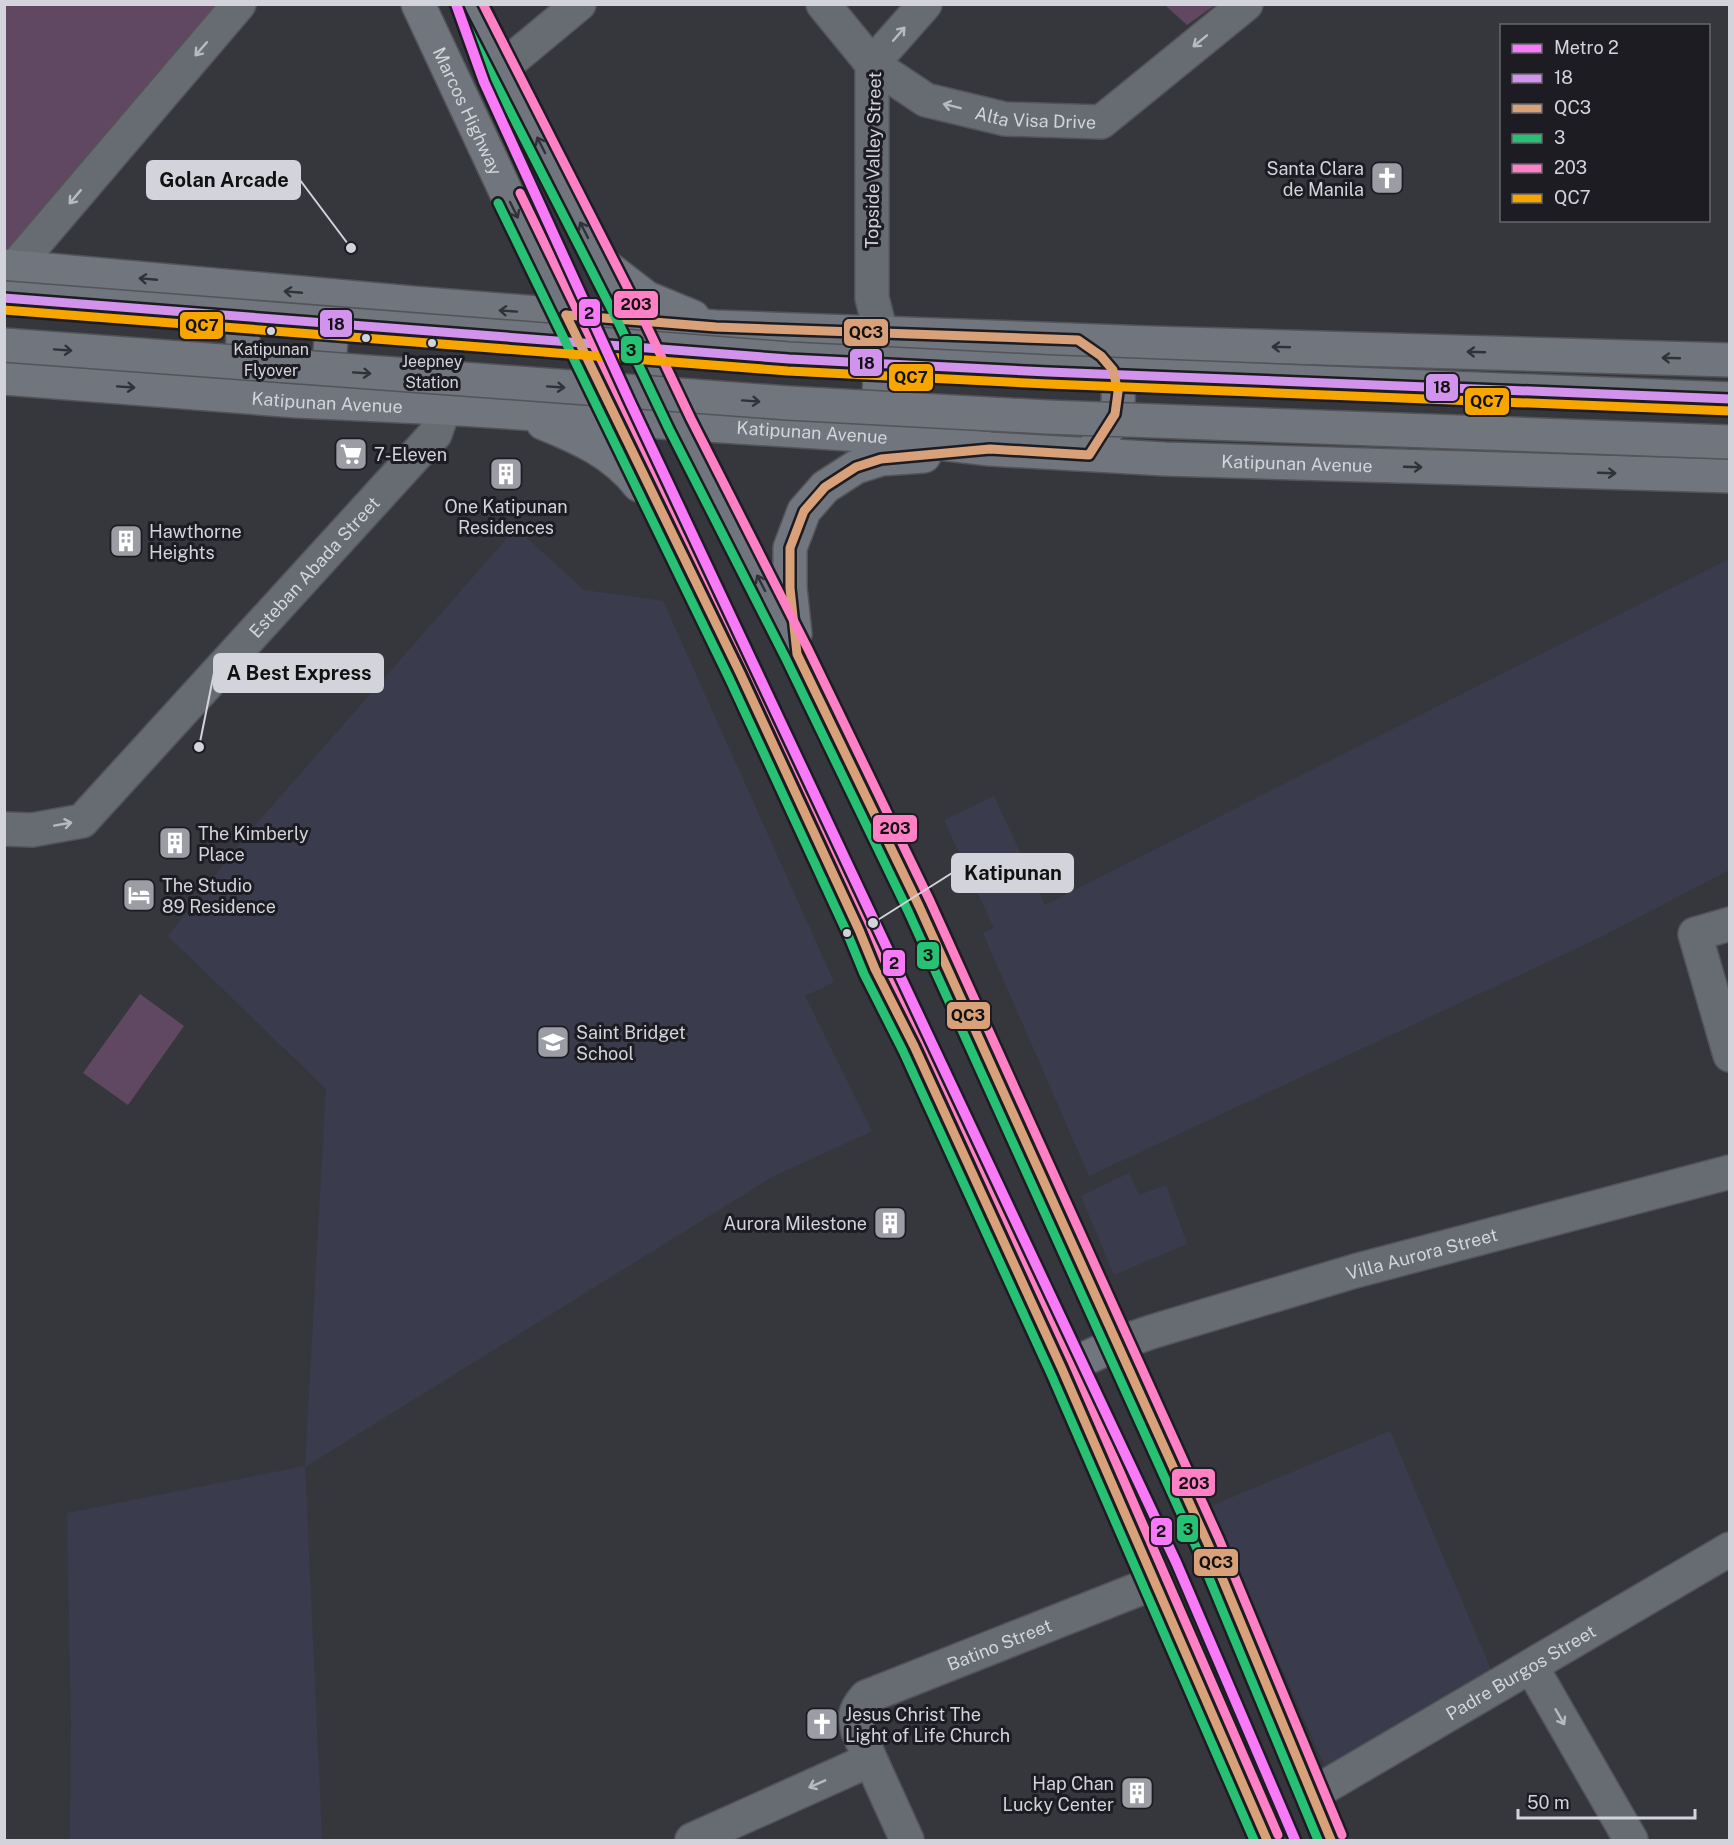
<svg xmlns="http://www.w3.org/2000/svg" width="1734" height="1845" viewBox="0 0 1734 1845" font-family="'Public Sans',sans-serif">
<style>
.built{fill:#3a3c4d}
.green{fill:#604863}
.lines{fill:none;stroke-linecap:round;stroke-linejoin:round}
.minor-casing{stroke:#535459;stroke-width:36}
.major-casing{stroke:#535459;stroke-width:36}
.minor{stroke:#676b72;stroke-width:33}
.major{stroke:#70757e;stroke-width:33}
.major-bridge-casing{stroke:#535459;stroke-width:36;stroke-linecap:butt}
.major-bridge{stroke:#70757e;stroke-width:33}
.bus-1-casing{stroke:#1c1c22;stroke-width:14}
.bus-2-casing{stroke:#1c1c22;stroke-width:14}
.bus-3-casing{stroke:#1c1c22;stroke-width:14}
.bus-4-casing{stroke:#1c1c22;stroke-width:14}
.bus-5-casing{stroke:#1c1c22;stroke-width:14}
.bus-1{stroke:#d193ec;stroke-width:9}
.bus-2{stroke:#d9a179;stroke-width:9}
.bus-3{stroke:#26c172;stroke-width:9}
.bus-4{stroke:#ff80c5;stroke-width:9}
.bus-5{stroke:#f7a600;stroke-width:9}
.metro-1-casing{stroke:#1c1c22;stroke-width:15}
.metro-1{stroke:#f97af9;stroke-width:10}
.oneway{stroke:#b8bac1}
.oneway2{stroke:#313239}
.bus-dot{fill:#d3d4db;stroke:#1c1c22;stroke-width:2}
.labels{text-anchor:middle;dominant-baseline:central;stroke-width:6;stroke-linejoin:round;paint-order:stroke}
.bus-label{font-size:16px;fill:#d3d4db;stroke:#1c1c22}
.street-label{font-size:18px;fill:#d3d4db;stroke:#1c1c22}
.poi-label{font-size:18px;fill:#d3d4db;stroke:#1c1c22;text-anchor:start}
.leader{fill:none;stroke:#d3d4db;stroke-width:2}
.callout-dot{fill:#d3d4db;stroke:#1c1c22;stroke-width:2}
.callout{fill:#d3d4db;stroke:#d3d4db;stroke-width:2}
.callout-label{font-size:20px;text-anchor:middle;font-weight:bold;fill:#111}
.line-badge{stroke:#1c1c22;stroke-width:2}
.pale-badge-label{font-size:16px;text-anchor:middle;font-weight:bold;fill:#111}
</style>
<rect width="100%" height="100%" fill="#36373d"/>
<g class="built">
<path d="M 516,528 L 584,590 L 663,601 L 834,982 L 805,996 L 872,1131 L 772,1177 L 305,1467 L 322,1840 L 70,1840 L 71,1723 L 67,1513 L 305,1466 L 326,1089 L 168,936 L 245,837 Z"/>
<path d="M 1729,559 L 1729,870 L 1601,937 L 1089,1176 L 983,933 L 994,928 L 944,820 L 994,796 L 1045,905 Z"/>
<path d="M 1129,1173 L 1139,1195 L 1166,1185 L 1187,1244 L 1114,1275 L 1081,1196 Z"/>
<path d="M 1390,1431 L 1495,1679 L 1325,1767 L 1211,1506 Z"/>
</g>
<g class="green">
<path d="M 5,5 L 232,5 L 16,252 L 5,251 Z"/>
<path d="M 1165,5 L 1215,5 L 1187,25 Z"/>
<path d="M 140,994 L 184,1026 L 128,1105 L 83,1073 Z"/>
</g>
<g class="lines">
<g class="minor-casing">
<g id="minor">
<path id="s1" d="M 823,4 L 872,64 L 926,100 L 1005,119 L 1101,122 L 1246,4"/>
<path d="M 502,68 L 579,4"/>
<path d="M 15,267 L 239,4"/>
<path d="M 881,333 L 872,298 L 872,64 L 925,4"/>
<path id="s2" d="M 4,829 L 32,830 L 82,821 L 435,434 L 444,408"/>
<path d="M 1730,924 L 1695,934 L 1730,1055"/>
<path id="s3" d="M 1117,1344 L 1151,1332 L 1355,1271 L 1730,1172"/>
<path d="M 1531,1666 L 1631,1840"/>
<path id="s4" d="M 1311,1795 L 1730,1549"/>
<path d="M 692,1840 L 870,1760"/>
<path id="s5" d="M 907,1840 L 858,1732 C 854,1715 854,1711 866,1697 L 1154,1583"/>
</g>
</g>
<g class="major-casing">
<g id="major">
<path id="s6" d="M 418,4 L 506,192 L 740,673 L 859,930 L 875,969 L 914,1046 L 1062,1369 L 1267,1840"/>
<path d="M 469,4 L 631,321 L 680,424 L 797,654 L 919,906 L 1208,1544 L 1331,1840"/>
<path d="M 4,266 L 412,303 L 716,327 L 1150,343 L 1730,360"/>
<path d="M 608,268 L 647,298 L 693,317"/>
<path id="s7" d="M 4,378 L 297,401 L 444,408 L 878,436 L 990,449 L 1165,459 L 1730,476"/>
<path d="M 221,384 C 251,369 249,311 222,294"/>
<path d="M 327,396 L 334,296"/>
<path d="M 543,423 C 580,438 614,453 639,485"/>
<path d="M 878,436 L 881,335"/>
<path d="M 1097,444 C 1103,435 1111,425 1115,415 C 1123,393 1116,368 1098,354"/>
<path d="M 795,634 L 790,588 L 790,548 L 804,511 L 825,487 L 856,467 L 881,459 L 924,456"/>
<path d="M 1062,1369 L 1117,1344"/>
</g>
</g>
<use href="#minor" class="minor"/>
<use href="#major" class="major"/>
<g class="major-bridge-casing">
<g id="major-bridge">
<path d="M 4,298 L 789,359 L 1048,372 L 1730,399"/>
<path d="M 4,345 L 788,403 L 1047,417 L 1730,442"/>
</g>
</g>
<use href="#major-bridge" class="major-bridge"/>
<g class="bus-1-casing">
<path id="bus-1" d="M 4,298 L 789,359 L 1048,372 L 1730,399"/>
</g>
<g class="bus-2-casing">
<g id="bus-2">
<path d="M 566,315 L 716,327 L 1078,340 L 1101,356 L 1113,370 L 1118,392 L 1115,414 L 1089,455 L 990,449 L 881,459 L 856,467 L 825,487 L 804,511 L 790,548 L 790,588 L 797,654 L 919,906 L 1208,1544 L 1331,1840"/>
<path d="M 566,315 L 740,673 L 859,930 L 875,969 L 914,1046 L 1062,1369 L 1267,1840"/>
</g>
</g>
<g class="bus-3-casing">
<g id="bus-3">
<path d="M 458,9 L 620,326 L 669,429 L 786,659 L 908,911 L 1197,1549 L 1318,1840"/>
<path d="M 498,203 L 729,678 L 848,935 L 864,974 L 903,1051 L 1051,1374 L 1254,1840"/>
</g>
</g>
<g class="bus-4-casing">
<g id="bus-4">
<path d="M 483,4 L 642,316 L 691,419 L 808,649 L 930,901 L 1219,1539 L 1342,1835"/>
<path d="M 520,193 L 751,668 L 870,925 L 886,964 L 925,1041 L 1073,1364 L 1278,1835"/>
</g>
</g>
<g class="bus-5-casing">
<path id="bus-5" d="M 4,310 L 788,371 L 1048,384 L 1730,411"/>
</g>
<use href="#bus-1" class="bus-1"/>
<use href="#bus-2" class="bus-2"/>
<use href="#bus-3" class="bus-3"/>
<use href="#bus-4" class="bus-4"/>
<use href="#bus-5" class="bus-5"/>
<g class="metro-1-casing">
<path id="metro-1" d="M 456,4 L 484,82 L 630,402 L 1176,1562 L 1295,1840"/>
</g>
<use href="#metro-1" class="metro-1"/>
</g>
<defs><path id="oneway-shaft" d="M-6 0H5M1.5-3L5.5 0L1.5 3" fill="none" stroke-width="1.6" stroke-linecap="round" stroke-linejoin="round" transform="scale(1.5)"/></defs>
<g class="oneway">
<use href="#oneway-shaft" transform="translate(899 34) rotate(-49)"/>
<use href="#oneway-shaft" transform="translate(1200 41) rotate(141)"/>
<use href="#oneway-shaft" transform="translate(201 49) rotate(131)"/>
<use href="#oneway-shaft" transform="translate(952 106) rotate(-166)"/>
<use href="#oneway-shaft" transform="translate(75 197) rotate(130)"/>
<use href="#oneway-shaft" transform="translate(63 824) rotate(-10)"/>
<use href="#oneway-shaft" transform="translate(1560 1717) rotate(60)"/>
<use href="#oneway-shaft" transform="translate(817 1784) rotate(156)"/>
</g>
<g class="oneway2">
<use href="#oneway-shaft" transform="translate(541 145) rotate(-117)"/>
<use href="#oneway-shaft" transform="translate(514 210) rotate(64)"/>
<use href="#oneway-shaft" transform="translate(584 230) rotate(-117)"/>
<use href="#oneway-shaft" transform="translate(148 279) rotate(-175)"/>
<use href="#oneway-shaft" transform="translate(293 292) rotate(-175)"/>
<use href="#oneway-shaft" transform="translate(508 311) rotate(-176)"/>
<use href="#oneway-shaft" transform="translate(1281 347) rotate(-178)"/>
<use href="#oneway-shaft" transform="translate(63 350) rotate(4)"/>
<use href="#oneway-shaft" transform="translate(1476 352) rotate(-178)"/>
<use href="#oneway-shaft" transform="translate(1671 358) rotate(-178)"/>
<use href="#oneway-shaft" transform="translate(362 373) rotate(4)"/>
<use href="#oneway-shaft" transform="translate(126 387) rotate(4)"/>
<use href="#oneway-shaft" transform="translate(556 387) rotate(4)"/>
<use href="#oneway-shaft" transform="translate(751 401) rotate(4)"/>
<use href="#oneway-shaft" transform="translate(1413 467) rotate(2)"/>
<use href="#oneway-shaft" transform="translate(1607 473) rotate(2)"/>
<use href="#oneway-shaft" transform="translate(761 583) rotate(-117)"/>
</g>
<defs>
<g id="church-square" transform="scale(1.725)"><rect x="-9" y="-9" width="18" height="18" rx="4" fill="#9c9da4" stroke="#1c1c22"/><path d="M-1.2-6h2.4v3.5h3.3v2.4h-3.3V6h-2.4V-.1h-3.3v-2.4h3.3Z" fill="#fff"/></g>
<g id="supermarket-square" transform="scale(1.725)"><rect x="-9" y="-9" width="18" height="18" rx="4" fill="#9c9da4" stroke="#1c1c22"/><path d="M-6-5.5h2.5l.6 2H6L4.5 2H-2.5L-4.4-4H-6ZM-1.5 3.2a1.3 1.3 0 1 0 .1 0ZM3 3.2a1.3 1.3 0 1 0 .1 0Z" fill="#fff"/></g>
<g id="building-square" transform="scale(1.725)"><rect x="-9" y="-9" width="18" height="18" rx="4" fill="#9c9da4" stroke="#1c1c22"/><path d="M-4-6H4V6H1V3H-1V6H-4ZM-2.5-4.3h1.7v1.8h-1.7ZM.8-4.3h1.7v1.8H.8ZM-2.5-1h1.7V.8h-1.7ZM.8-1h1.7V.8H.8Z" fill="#fff"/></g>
<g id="hotel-square" transform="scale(1.725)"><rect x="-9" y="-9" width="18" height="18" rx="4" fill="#9c9da4" stroke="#1c1c22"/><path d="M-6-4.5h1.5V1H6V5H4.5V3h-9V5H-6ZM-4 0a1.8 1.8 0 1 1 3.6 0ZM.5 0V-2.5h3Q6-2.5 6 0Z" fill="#fff"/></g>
<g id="school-square" transform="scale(1.725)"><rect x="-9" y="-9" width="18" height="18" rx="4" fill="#9c9da4" stroke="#1c1c22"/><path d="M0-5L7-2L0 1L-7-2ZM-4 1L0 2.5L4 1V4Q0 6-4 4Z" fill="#fff"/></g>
</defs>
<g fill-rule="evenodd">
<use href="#church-square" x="1387" y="178"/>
<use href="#supermarket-square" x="351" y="454"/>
<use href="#building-square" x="506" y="474"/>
<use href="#building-square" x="126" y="541"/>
<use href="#building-square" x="175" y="843"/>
<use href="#hotel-square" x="139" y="895"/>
<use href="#school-square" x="553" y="1042"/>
<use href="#building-square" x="890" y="1223"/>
<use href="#church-square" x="822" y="1724"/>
<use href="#building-square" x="1137" y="1793"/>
</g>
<g class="bus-dot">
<circle cx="271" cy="331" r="5"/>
<circle cx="366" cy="338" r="5"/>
<circle cx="432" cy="343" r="5"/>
<circle cx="847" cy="933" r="5"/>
</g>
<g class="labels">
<g class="bus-label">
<text x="271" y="349">Katipunan<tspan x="271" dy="21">Flyover</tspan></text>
<text x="432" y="361">Jeepney<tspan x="432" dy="21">Station</tspan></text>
</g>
<g class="street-label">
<text stroke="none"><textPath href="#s6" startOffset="118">Marcos Highway</textPath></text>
<text stroke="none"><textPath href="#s1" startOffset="254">Alta Visa Drive</textPath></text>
<text transform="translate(873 160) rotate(-89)">Topside Valley Street</text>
<text stroke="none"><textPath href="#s7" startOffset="324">Katipunan Avenue</textPath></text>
<text stroke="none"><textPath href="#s7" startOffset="810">Katipunan Avenue</textPath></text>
<text stroke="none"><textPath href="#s7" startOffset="1296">Katipunan Avenue</textPath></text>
<text stroke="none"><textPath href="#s2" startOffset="423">Esteban Abada Street</textPath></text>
<text stroke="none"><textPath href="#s3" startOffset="318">Villa Aurora Street</textPath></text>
<text stroke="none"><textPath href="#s5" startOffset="300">Batino Street</textPath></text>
<text stroke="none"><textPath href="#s4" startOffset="243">Padre Burgos Street</textPath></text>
</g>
<g class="poi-label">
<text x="1364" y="168" text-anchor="end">Santa Clara<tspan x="1364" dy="21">de Manila</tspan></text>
<text x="374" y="454">7-Eleven</text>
<text x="506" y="506" text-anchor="middle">One Katipunan<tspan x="506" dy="21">Residences</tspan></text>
<text x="149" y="531">Hawthorne<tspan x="149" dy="21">Heights</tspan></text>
<text x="198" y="833">The Kimberly<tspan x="198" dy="21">Place</tspan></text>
<text x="162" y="885">The Studio<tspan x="162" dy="21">89 Residence</tspan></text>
<text x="576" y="1032">Saint Bridget<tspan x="576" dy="21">School</tspan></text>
<text x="867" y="1223" text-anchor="end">Aurora Milestone</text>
<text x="845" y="1714">Jesus Christ The<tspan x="845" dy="21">Light of Life Church</tspan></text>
<text x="1114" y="1783" text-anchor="end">Hap Chan<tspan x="1114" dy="21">Lucky Center</tspan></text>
</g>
</g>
<path class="leader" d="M351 248L300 180M199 747L214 673M873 923L952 873"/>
<g class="callout-dot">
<circle cx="351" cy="248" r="6"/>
<circle cx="199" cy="747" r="6"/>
<circle cx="873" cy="923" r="6"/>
</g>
<g class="callout">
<rect x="147" y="161" width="153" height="38" rx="6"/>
<rect x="214" y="654" width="169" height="38" rx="6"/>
<rect x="952" y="854" width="121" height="38" rx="6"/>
</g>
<g class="callout-label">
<text x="224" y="187">Golan Arcade</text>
<text x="299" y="680">A Best Express</text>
<text x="1013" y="880">Katipunan</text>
</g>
<g class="line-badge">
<rect x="613" y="290" width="46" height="29" rx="6" fill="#ff80c5"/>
<rect x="578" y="298" width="23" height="29" rx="6" fill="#f97af9"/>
<rect x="319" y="309" width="34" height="29" rx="6" fill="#d193ec"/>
<rect x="179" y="311" width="45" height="29" rx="6" fill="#f7a600"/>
<rect x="843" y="318" width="46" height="29" rx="6" fill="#d9a179"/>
<rect x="620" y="335" width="23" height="29" rx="6" fill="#26c172"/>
<rect x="849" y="348" width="34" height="29" rx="6" fill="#d193ec"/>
<rect x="888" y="363" width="46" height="29" rx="6" fill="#f7a600"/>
<rect x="1425" y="373" width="34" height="29" rx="6" fill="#d193ec"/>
<rect x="1464" y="387" width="46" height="29" rx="6" fill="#f7a600"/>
<rect x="872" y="814" width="46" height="29" rx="6" fill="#ff80c5"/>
<rect x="916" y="941" width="24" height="29" rx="6" fill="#26c172"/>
<rect x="882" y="949" width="24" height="28" rx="6" fill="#f97af9"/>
<rect x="946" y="1001" width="45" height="29" rx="6" fill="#d9a179"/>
<rect x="1171" y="1468" width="45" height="29" rx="6" fill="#ff80c5"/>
<rect x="1176" y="1514" width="23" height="29" rx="6" fill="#26c172"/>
<rect x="1150" y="1517" width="23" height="29" rx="6" fill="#f97af9"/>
<rect x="1193" y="1548" width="46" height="29" rx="6" fill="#d9a179"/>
</g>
<g class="pale-badge-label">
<text x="636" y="310">203</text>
<text x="589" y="319">2</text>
<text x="336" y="330">18</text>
<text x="202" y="331">QC7</text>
<text x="866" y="338">QC3</text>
<text x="631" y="356">3</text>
<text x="866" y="369">18</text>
<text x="911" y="383">QC7</text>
<text x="1442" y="393">18</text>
<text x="1487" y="407">QC7</text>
<text x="895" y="834">203</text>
<text x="928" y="961">3</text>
<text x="894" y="969">2</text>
<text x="968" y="1021">QC3</text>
<text x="1194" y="1489">203</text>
<text x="1188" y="1535">3</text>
<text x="1161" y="1537">2</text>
<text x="1216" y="1568">QC3</text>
</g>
<rect width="1734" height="1845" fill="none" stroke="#d3d4db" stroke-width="12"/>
<rect x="1500" y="24" width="210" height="198" fill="#1c1c22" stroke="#65666c" stroke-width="1.5"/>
<rect x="1512" y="44" width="30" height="9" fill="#f97af9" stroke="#65666c" stroke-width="1.5"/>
<text x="1554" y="54" font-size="18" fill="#d3d4db">Metro 2</text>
<rect x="1512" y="74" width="30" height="9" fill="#d193ec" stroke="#65666c" stroke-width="1.5"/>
<text x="1554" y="84" font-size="18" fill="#d3d4db">18</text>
<rect x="1512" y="104" width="30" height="9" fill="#d9a179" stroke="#65666c" stroke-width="1.5"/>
<text x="1554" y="114" font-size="18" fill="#d3d4db">QC3</text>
<rect x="1512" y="134" width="30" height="9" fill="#26c172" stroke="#65666c" stroke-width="1.5"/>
<text x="1554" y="144" font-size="18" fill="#d3d4db">3</text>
<rect x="1512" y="164" width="30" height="9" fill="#ff80c5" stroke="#65666c" stroke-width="1.5"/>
<text x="1554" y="174" font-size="18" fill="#d3d4db">203</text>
<rect x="1512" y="194" width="30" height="9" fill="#f7a600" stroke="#65666c" stroke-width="1.5"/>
<text x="1554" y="204" font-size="18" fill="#d3d4db">QC7</text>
<path d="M1518 1809v9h177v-9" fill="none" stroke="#d3d4db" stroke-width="3"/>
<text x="1527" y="1809" font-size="18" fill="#d3d4db" stroke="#1c1c22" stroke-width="4.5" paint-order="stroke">50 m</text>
</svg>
